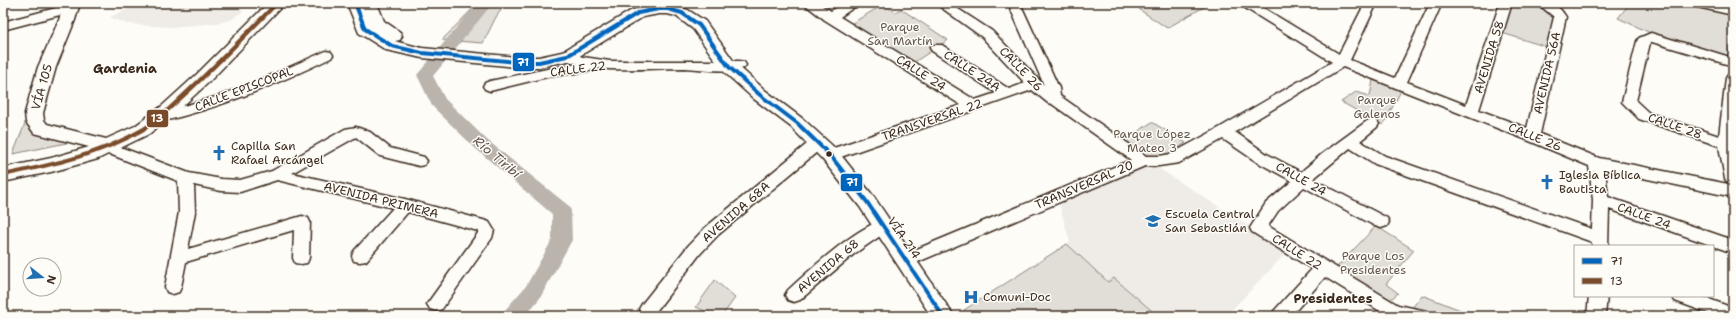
<svg xmlns="http://www.w3.org/2000/svg" width="1736" height="319" viewBox="0 0 1736 319" font-family="'Shantell Sans',sans-serif">
<style>
.built{fill:#efece7}
.green{fill:#e1ded7;stroke:#8e847a}
.lines{fill:none;stroke-linecap:round;stroke-linejoin:round}
.river{fill:#bbb4ad;fill-rule:evenodd}
.minor-casing{stroke:#3b2a1e;stroke-width:3}
.major-casing{stroke:#3b2a1e;stroke-width:3}
.minor{fill:#fdfcf7;fill-rule:evenodd}
.major{fill:#fdfcf7;fill-rule:evenodd}
.bus-1-casing{stroke:#fdfcf7;stroke-width:7}
.bus-2-casing{stroke:#fdfcf7;stroke-width:7}
.bus-1{stroke:#0065bd;stroke-width:4}
.bus-2{stroke:#7a4b2a;stroke-width:4}
.bus-dot{fill:#3b2a1e;stroke:#fdfcf7;stroke-width:1.5}
.labels{text-anchor:middle;dominant-baseline:central;stroke-width:3;stroke-linejoin:round;paint-order:stroke}
.park-label{font-size:12px;fill:#64574c;stroke:#fdfcf7}
.street-label{font-size:12px;fill:#3b2a1e;stroke:#fdfcf7}
.poi-label{font-size:12px;fill:#3b2a1e;stroke:#fdfcf7;text-anchor:start}
.neighbourhood-label{font-size:13px;font-weight:bold;fill:#3b2a1e;stroke:#fdfcf7}
.water-label{font-size:13px;font-style:italic;fill:#615349;stroke:#fdfcf7}
.line-badge{stroke:#fdfcf7;stroke-width:1.5}
.badge-label{font-size:11px;text-anchor:middle;font-weight:bold;fill:#fff}
</style>
<rect width="100%" height="100%" fill="#fdfcf7"/>
<filter id="ink" filterUnits="userSpaceOnUse"><feTurbulence type="fractalNoise" baseFrequency=".025" numOctaves="2"/><feDisplacementMap in="SourceGraphic" scale="8" xChannelSelector="R" yChannelSelector="G"/><feConvolveMatrix kernelMatrix="1 2 1 2 8 2 1 2 1" color-interpolation-filters="sRGB"/></filter>
<g filter="url(#ink)">
<g class="built">
<path d="M 140,3 L 234,3 L 243,11 L 231,20 L 217,23 L 170,27 L 127,24 L 110,17 Z"/>
<path d="M 1152,164 L 1288,251 L 1226,316 L 1158,316 L 1115,278 L 1108,283 L 1067,244 L 1070,242 L 1058,200 L 1143,165 Z"/>
</g>
<g class="green">
<path d="M 478,3 L 506,3 L 496,17 L 483,43 L 442,40 Z"/>
<path d="M 1136,3 L 1211,3 L 1167,28 L 1140,10 Z"/>
<path d="M 1512,3 L 1541,4 L 1556,17 L 1547,47 L 1502,33 Z"/>
<path d="M 1630,3 L 1687,3 L 1733,14 L 1728,57 L 1659,37 L 1618,18 Z"/>
<path d="M 884,4 L 895,12 L 901,9 L 948,40 L 910,65 L 849,25 Z"/>
<path d="M 1373,80 L 1401,91 L 1383,125 L 1341,102 L 1356,92 L 1370,96 Z"/>
<path d="M 26,121 L 76,141 L 13,154 Z"/>
<path d="M 1152,122 L 1186,143 C 1157,162 1150,159 1121,143 Z"/>
<path d="M 1376,226 L 1414,250 L 1386,284 L 1398,293 L 1389,301 L 1336,268 Z"/>
<path d="M 1067,244 L 1108,282 L 1114,278 L 1158,316 L 969,316 L 964,310 Z"/>
<path d="M 715,280 L 735,298 L 722,316 L 716,316 L 696,307 Z"/>
<path d="M 1422,295 L 1476,316 L 1435,316 L 1412,308 Z"/>
</g>
<g class="lines">
<path class="river" d="M 477,3 L 493,3 L 433,76 L 445,99 L 487,140 L 569,206 L 571,211 L 572,240 L 540,298 L 525,316 L 502,316 L 505,310 L 526,286 L 552,240 L 552,214 L 475,148 L 432,106 L 417,75 Z"/>
<g class="minor-casing">
<g id="minor">
<path d="M 803,3 L 818,3 L 831,11 L 845,3 L 860,3 L 840,17 L 975,100 L 996,93 L 932,51 L 930,48 L 932,45 L 942,45 L 1009,89 L 1025,83 L 982,37 L 935,3 L 949,3 L 992,31 L 1044,85 L 1008,3 L 1020,3 L 1059,88 L 1060,96 L 1146,156 L 1159,156 L 1171,154 L 1219,128 L 1332,62 L 1242,6 L 1240,3 L 1255,3 L 1339,54 L 1365,3 L 1377,3 L 1350,60 L 1395,78 L 1430,3 L 1442,3 L 1407,82 L 1466,105 L 1500,3 L 1512,3 L 1479,110 L 1527,128 L 1554,17 L 1537,3 C 1553,3 1557,3 1566,17 L 1540,134 L 1599,158 L 1733,185 L 1733,197 L 1605,170 L 1608,197 L 1733,240 L 1733,253 L 1609,209 L 1608,246 L 1592,246 L 1592,242 L 1375,164 L 1350,148 L 1313,179 L 1387,218 L 1389,222 L 1387,226 L 1381,228 L 1375,226 L 1304,187 L 1278,211 L 1268,226 L 1398,305 L 1427,311 L 1430,316 L 1388,316 L 1325,277 L 1291,316 L 1271,316 L 1274,311 L 1312,269 L 1252,232 L 1250,228 L 1266,203 L 1292,181 L 1257,162 L 1223,139 L 1179,163 L 1159,166 L 1145,166 L 906,267 L 900,266 L 898,261 L 900,256 L 1131,160 L 1052,104 L 1048,103 L 1032,90 L 835,159 L 830,160 L 825,159 L 823,155 L 825,151 L 961,105 L 825,20 ZM 1343,67 L 1527,140 L 1589,166 L 1593,200 L 1592,229 L 1385,156 L 1360,141 L 1377,127 L 1379,124 L 1377,121 L 1372,119 L 1367,121 L 1322,154 L 1301,172 L 1267,154 L 1235,132 Z"/>
<path d="M 1691,3 L 1714,3 L 1733,7 L 1733,15 L 1693,6 Z"/>
<path d="M 71,4 L 75,5 L 77,8 L 75,11 L 3,30 L 3,22 Z"/>
<path d="M 1651,33 L 1733,58 L 1733,66 L 1652,42 L 1650,43 L 1636,101 L 1649,113 L 1719,136 L 1726,78 L 1728,75 L 1733,74 L 1733,185 L 1728,183 L 1725,179 L 1719,146 L 1639,119 L 1622,102 L 1637,41 L 1639,38 Z"/>
<path d="M 326,51 L 331,52 L 333,55 L 331,58 C 275,85 220,108 160,122 L 155,120 L 153,117 L 155,114 L 219,96 L 260,80 Z"/>
<path d="M 567,52 L 583,57 L 610,61 L 739,61 L 744,62 L 746,65 L 744,68 C 725,73 705,69 685,68 C 655,68 625,71 595,68 L 594,70 L 589,71 L 547,77 L 490,91 L 485,89 L 483,86 L 485,83 L 490,81 L 547,69 L 578,64 L 562,59 L 560,56 L 562,53 Z"/>
<path d="M 356,127 L 370,132 L 390,148 L 424,157 L 427,161 L 424,165 L 419,166 L 380,156 L 356,137 L 292,173 L 405,199 L 483,220 L 489,222 L 494,230 L 492,238 L 442,309 L 436,311 L 430,309 L 427,304 L 478,233 L 478,231 L 408,212 L 366,261 L 360,262 L 354,261 L 352,256 L 354,251 L 393,208 L 277,180 L 240,192 L 221,191 L 194,185 L 195,212 L 188,249 L 302,216 L 308,218 L 310,222 L 309,258 L 307,263 L 301,264 L 295,263 L 293,258 L 294,230 L 186,262 L 181,287 L 179,292 L 173,294 L 167,292 L 165,287 L 179,212 L 178,181 L 102,151 L 100,147 L 102,143 L 107,142 L 189,173 L 221,179 L 240,180 L 272,171 L 345,129 Z"/>
<path d="M 818,138 L 823,139 L 825,143 L 823,147 L 718,235 L 700,254 L 654,314 L 648,316 L 642,314 L 639,309 L 642,304 L 688,246 L 706,227 L 813,139 Z"/>
<path d="M 883,220 L 889,222 L 891,226 L 889,230 L 854,254 L 800,300 L 794,302 L 788,300 L 785,295 L 788,290 C 811,269 854,229 883,220 Z"/>
<path d="M 1589,296 L 1607,296 L 1605,316 L 1587,316 Z"/>
<path d="M 1672,296 L 1701,296 L 1733,308 L 1733,316 L 1716,316 L 1675,301 Z"/>
</g>
</g>
<g class="major-casing">
<g id="major">
<path d="M 64,3 L 80,3 L 75,20 L 56,67 L 43,113 L 44,120 L 47,124 L 106,139 L 135,126 L 162,106 L 196,75 L 268,3 L 285,3 L 208,83 L 174,114 L 149,134 L 98,159 L 51,172 L 3,182 L 3,168 L 51,158 L 89,147 L 34,133 L 26,122 L 25,113 L 38,67 L 59,20 Z"/>
<path d="M 347,3 L 377,3 L 384,21 L 400,32 L 402,36 L 400,40 L 395,41 L 398,42 L 422,48 L 517,57 L 539,57 L 562,52 L 632,10 L 659,4 L 668,4 L 688,10 L 705,21 L 735,63 L 766,91 L 803,119 L 837,150 L 874,197 L 954,316 L 931,316 L 860,207 L 823,160 L 791,127 L 754,99 L 723,71 L 693,29 L 676,16 L 667,14 L 659,14 L 643,17 L 573,60 L 539,67 L 517,67 L 422,58 L 386,50 L 359,33 Z"/>
</g>
</g>
<use href="#minor" class="minor"/>
<use href="#major" class="major"/>
<g class="bus-1-casing">
<path id="bus-1" d="M 355,3 L 365,29 L 392,46 L 422,53 L 517,62 L 539,62 L 567,56 L 638,13 L 659,9 L 668,9 L 682,13 L 699,25 L 729,67 L 760,95 L 797,123 L 830,155 L 867,202 L 943,316"/>
</g>
<g class="bus-2-casing">
<path id="bus-2" d="M 3,175 C 51,165 99,155 142,130 C 157,121 171,107 184,95 C 216,66 246,34 277,3"/>
</g>
<use href="#bus-1" class="bus-1"/>
<use href="#bus-2" class="bus-2"/>
</g>
</g>
<defs>
<g id="church-bare" transform="scale(1.2)"><path d="M-1.2-6h2.4v3.5h3.3v2.4h-3.3V6h-2.4V-.1h-3.3v-2.4h3.3Z" fill="#1f6fb2" stroke="#fdfcf7" stroke-width="2.5" paint-order="stroke"/></g>
<g id="school-bare" transform="scale(1.2)"><path d="M0-5L7-2L0 1L-7-2ZM-4 1L0 2.5L4 1V4Q0 6-4 4Z" fill="#1f6fb2" stroke="#fdfcf7" stroke-width="2.5" paint-order="stroke"/></g>
<g id="hospital-bare" transform="scale(1.2)"><path d="M-5-5h3v3.5h4V-5h3V5h-3V1.5h-4V5h-3Z" fill="#1f6fb2" stroke="#fdfcf7" stroke-width="2.5" paint-order="stroke"/></g>
</defs>
<g fill-rule="evenodd">
<use href="#church-bare" x="219" y="153"/>
<use href="#church-bare" x="1547" y="182"/>
<use href="#school-bare" x="1153" y="221"/>
<use href="#hospital-bare" x="971" y="297"/>
</g>
<circle class="bus-dot" cx="829" cy="154" r="3.5"/>
<g class="labels">
<g class="park-label">
<text x="900" y="27">Parque<tspan x="900" dy="14">San Martín</tspan></text>
<text x="1377" y="100">Parque<tspan x="1377" dy="14">Galenos</tspan></text>
<text x="1152" y="134">Parque López<tspan x="1152" dy="14">Mateo 3</tspan></text>
<text x="1373" y="256">Parque Los<tspan x="1373" dy="14">Presidentes</tspan></text>
</g>
<g class="street-label">
<text transform="translate(1489 57) rotate(-73)">AVENIDA 58</text>
<text transform="translate(578 69) rotate(-7)">CALLE 22</text>
<text transform="translate(1021 69) rotate(46)">CALLE 26</text>
<text transform="translate(972 71) rotate(33)">CALLE 24A</text>
<text transform="translate(921 73) rotate(32)">CALLE 24</text>
<text transform="translate(1547 73) rotate(-77)">AVENIDA 56A</text>
<text transform="translate(42 87) rotate(-74)">VÍA 105</text>
<text transform="translate(244 89) rotate(-21)">CALLE EPISCOPAL</text>
<text transform="translate(932 120) rotate(-19)">TRANSVERSAL 22</text>
<text transform="translate(1675 126) rotate(19)">CALLE 28</text>
<text transform="translate(1535 137) rotate(22)">CALLE 26</text>
<text transform="translate(1301 179) rotate(29)">CALLE 24</text>
<text transform="translate(1084 185) rotate(-23)">TRANSVERSAL 20</text>
<text transform="translate(381 200) rotate(14)">AVENIDA PRIMERA</text>
<text transform="translate(736 212) rotate(-41)">AVENIDA 68A</text>
<text transform="translate(1644 216) rotate(20)">CALLE 24</text>
<text transform="translate(904 238) rotate(55)">VÍA 214</text>
<text transform="translate(1297 252) rotate(32)">CALLE 22</text>
<text transform="translate(828 266) rotate(-40)">AVENIDA 68</text>
</g>
<g class="poi-label">
<text x="231" y="146">Capilla San<tspan x="231" dy="14">Rafael Arcángel</tspan></text>
<text x="1559" y="175">Iglesia Bíblica<tspan x="1559" dy="14">Bautista</tspan></text>
<text x="1165" y="214">Escuela Central<tspan x="1165" dy="14">San Sebastián</tspan></text>
<text x="983" y="297">Comuni-Doc</text>
</g>
<g class="neighbourhood-label">
<text x="125" y="68">Gardenia</text>
<text x="1333" y="298">Presidentes</text>
</g>
<g class="water-label">
<text transform="translate(497 157) rotate(40)">Río Tiribí</text>
</g>
</g>
<g class="line-badge">
<rect x="512" y="52" width="23" height="20" rx="4" fill="#0065bd"/>
<rect x="146" y="109" width="23" height="19" rx="4" fill="#7a4b2a"/>
<rect x="840" y="173" width="23" height="19" rx="4" fill="#0065bd"/>
</g>
<g class="badge-label">
<text x="523" y="66">71</text>
<text x="157" y="122">13</text>
<text x="852" y="186">71</text>
</g>
<rect width="1736" height="319" fill="none" stroke="#fdfcf7" stroke-width="16"/>
<rect x="8" y="8" width="1720" height="303" fill="none" stroke="#3b2a1e" stroke-width="1.5" filter="url(#ink)"/>
<rect x="1574" y="245" width="140" height="52" fill="#fdfcf7" stroke="#afa8a0"/>
<rect x="1582" y="258" width="20" height="6" fill="#0065bd" stroke="#afa8a0"/>
<text x="1610" y="265" font-size="12" fill="#3b2a1e">71</text>
<rect x="1582" y="278" width="20" height="6" fill="#7a4b2a" stroke="#afa8a0"/>
<text x="1610" y="285" font-size="12" fill="#3b2a1e">13</text>
<g transform="translate(42 277) rotate(107)"><circle r="19" fill="#fdfcf7" stroke="#afa8a0"/>
<path d="M0-3L7 15L0 10L-7 15Z" fill="#1f6fb2"/>
<text y="-6" font-size="11" font-weight="bold" text-anchor="middle" fill="#3b2a1e">N</text>
</g>
</svg>
